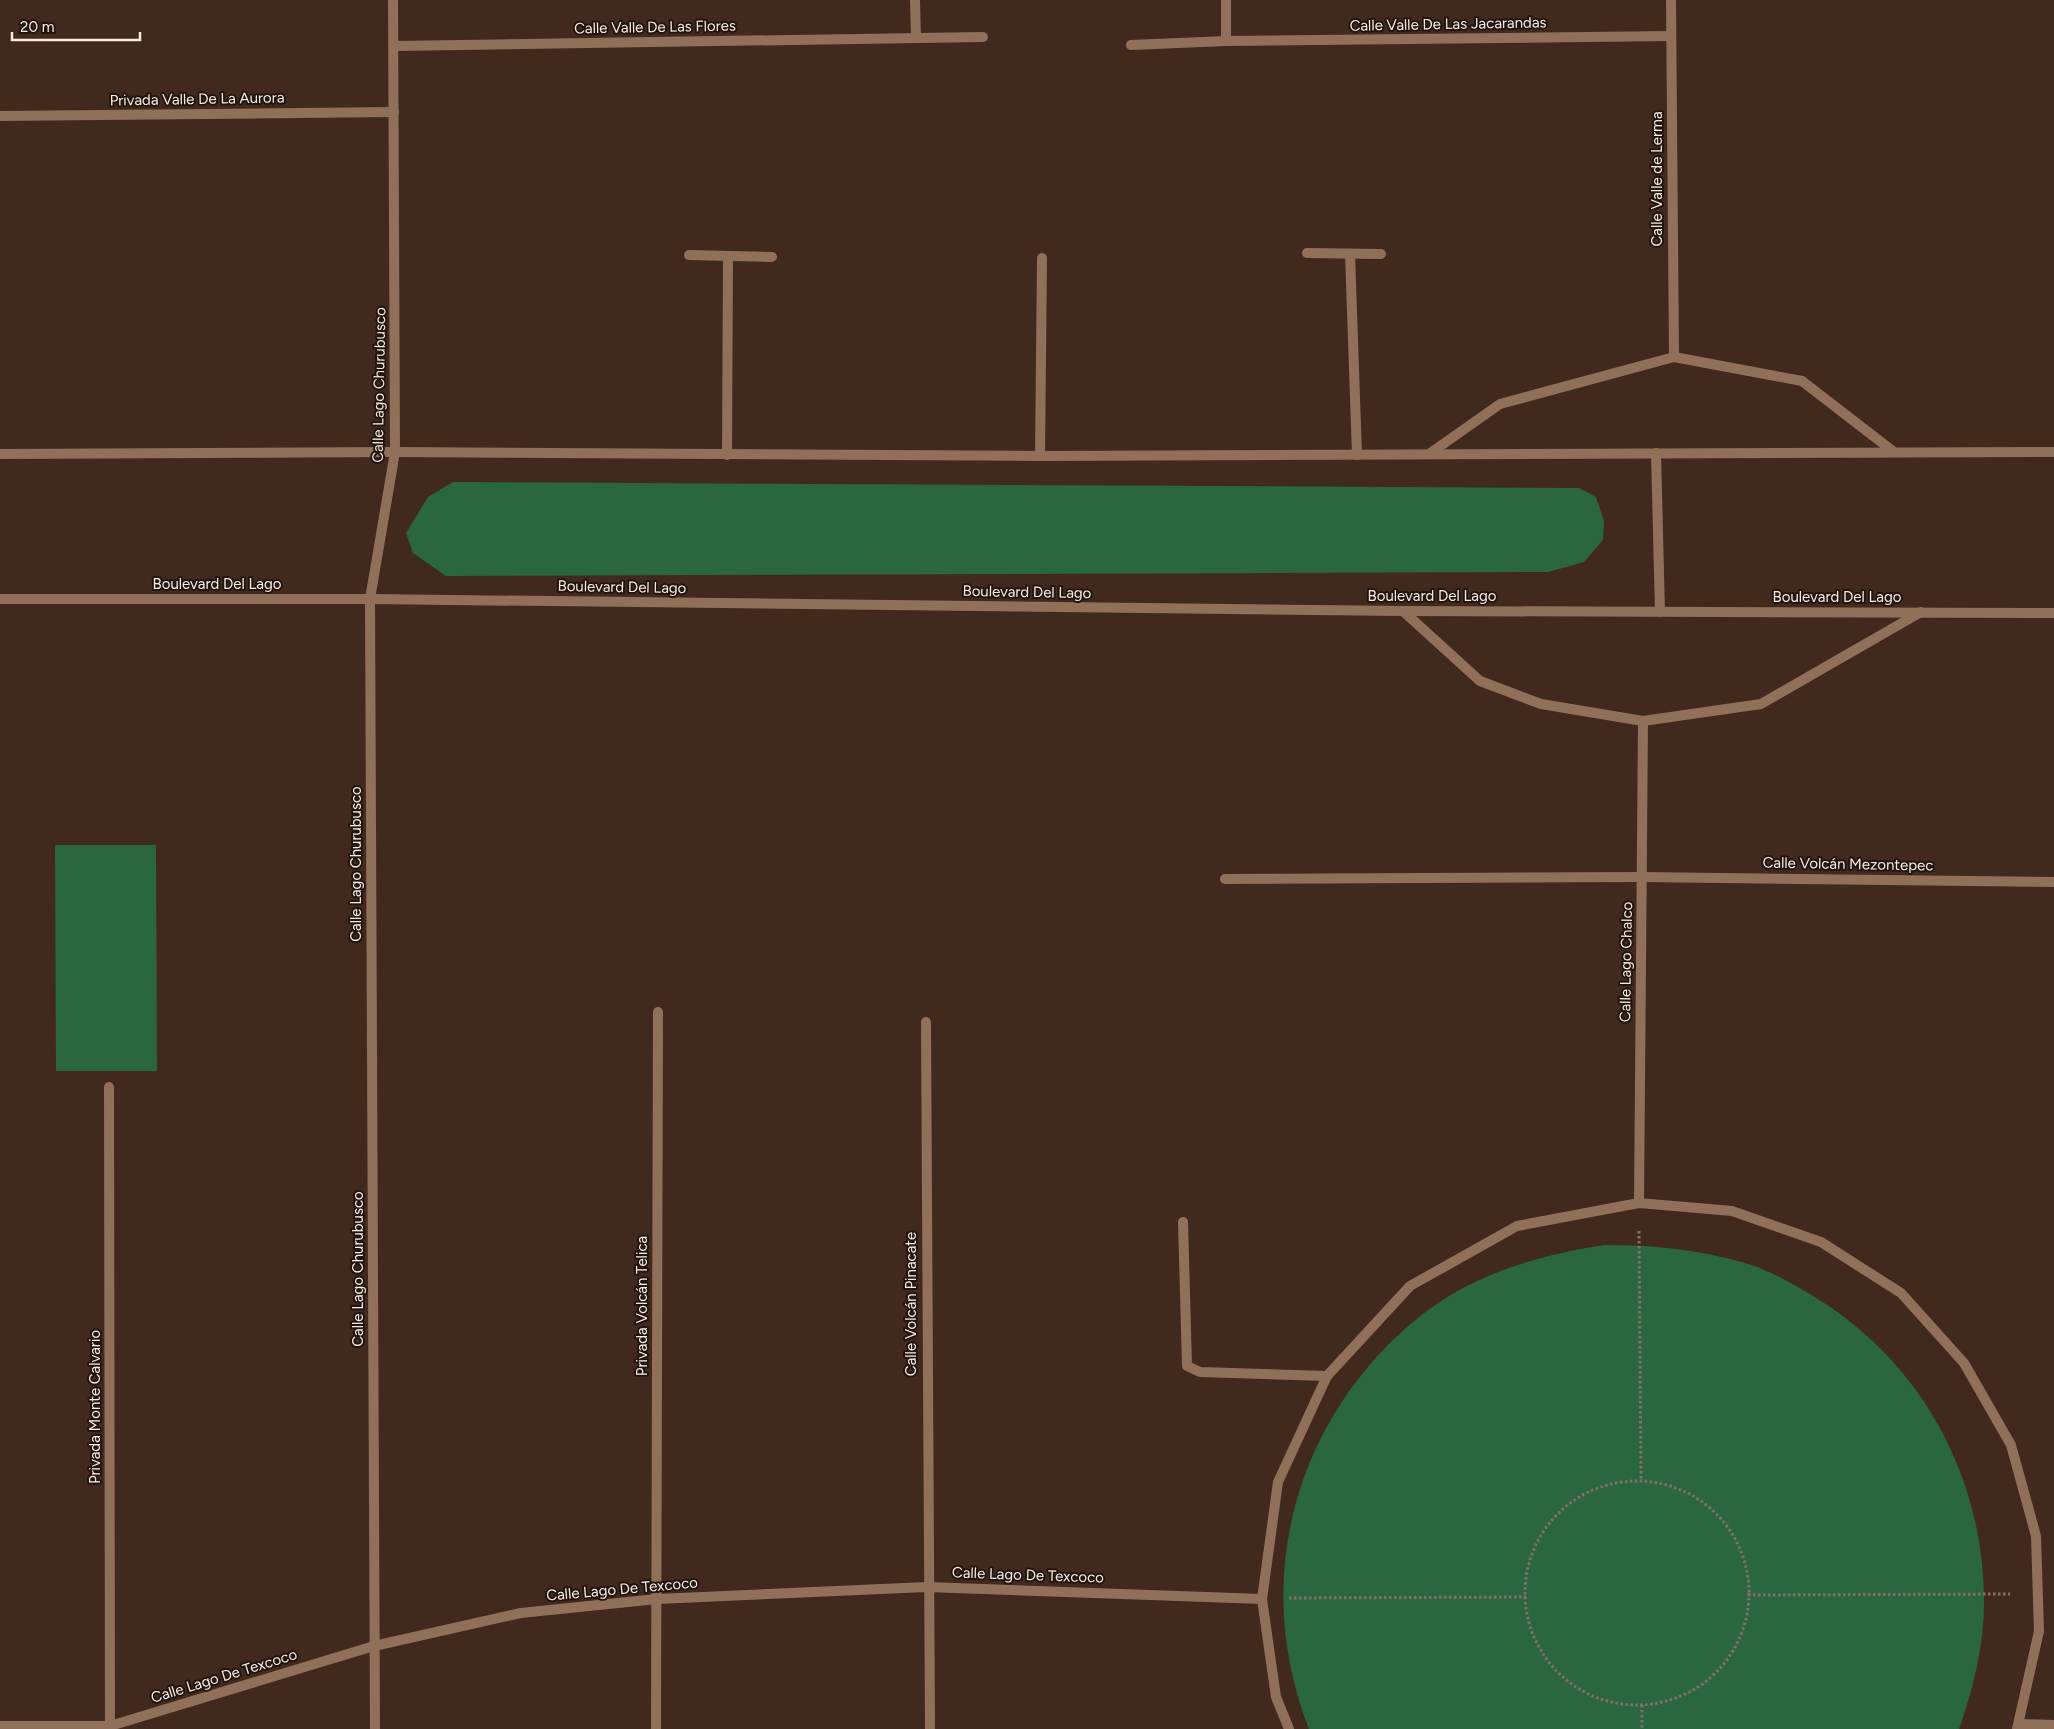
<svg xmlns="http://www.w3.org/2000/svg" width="2054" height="1729" viewBox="0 0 2054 1729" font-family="Figtree,sans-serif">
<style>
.green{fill:#2a6640}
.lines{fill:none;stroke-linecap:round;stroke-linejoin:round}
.path{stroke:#866f66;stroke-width:3;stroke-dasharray:2.5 2.5;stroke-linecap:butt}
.minor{stroke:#907059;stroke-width:10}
.tertiary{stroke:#907059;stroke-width:10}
.labels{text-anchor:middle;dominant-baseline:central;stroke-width:4;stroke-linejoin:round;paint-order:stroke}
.street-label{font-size:15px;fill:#fcebe3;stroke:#211510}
</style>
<rect width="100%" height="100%" fill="#42291e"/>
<g class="green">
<path d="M 453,482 L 1579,488 L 1596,497 L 1604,521 L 1603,540 L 1584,562 L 1548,572 L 446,576 L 413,553 L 406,533 L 428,497 Z"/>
<path d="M 55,845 L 156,845 L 157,1071 L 56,1071 Z"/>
<path d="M 1604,1245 C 1653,1245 1697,1249 1745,1263 C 1769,1270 1792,1283 1813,1296 C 1919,1360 1982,1472 1984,1596 C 1985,1642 1974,1687 1959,1729 L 1309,1729 C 1259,1602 1283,1464 1373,1361 C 1399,1332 1431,1304 1467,1286 C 1510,1264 1555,1253 1604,1245 Z"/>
</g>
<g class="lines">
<g class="path">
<path d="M 1639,1231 L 1641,1480"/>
<circle cx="1637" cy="1593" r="112"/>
<path d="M 1748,1595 L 2010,1594"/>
<path d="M 1289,1598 L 1526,1597"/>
<path d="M 1642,1705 L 1642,1729"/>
</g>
<g class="minor">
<path d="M 915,0 L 916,38"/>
<path d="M 1226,0 L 1226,41"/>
<path d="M 1671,0 L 1674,357"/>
<path d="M 1131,45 L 1226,41 L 1671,36"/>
<path d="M 394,46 L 983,37"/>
<path d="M 0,116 L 394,112"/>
<path d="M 1307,253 L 1381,254"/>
<path d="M 1350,254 L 1357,455"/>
<path d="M 689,255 L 772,257"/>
<path d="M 1429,454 L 1500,404 L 1674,357 L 1802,381 L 1894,452"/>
<path d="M 727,455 L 728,256"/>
<path d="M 1040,456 L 1042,258"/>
<path d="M 1403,611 L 1480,681 L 1541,704 L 1643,721 L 1761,704 L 1921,612"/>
<path d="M 1225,879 L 1641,877 L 2054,882"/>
<path d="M 926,1022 L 930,1729"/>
<path d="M 109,1087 L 110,1729"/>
<path d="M 1639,1203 L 1643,721"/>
<path d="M 1183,1222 L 1187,1366 L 1200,1372 L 1327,1376"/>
<path d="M 2020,1724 L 2054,1725"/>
<path d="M 0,1726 L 110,1726 L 374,1646 L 521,1613 L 657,1599 L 927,1587 L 1262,1599"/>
<path d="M 375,1729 L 370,599 L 395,452 L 393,0"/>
<path d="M 656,1729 L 658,1012"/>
<path d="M 1289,1729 L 1276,1697 L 1262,1599 L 1278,1482 L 1327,1376 L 1410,1286 L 1517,1226 L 1639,1203 L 1732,1211 L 1821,1242 L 1901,1293 L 1964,1363 L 2011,1445 L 2036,1536 L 2039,1631 L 2017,1729"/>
</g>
<g class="tertiary">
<path d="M 1656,453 L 1660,612"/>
<path d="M 0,454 L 395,452 L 1040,456 L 2054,452"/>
<path d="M 0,599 L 370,599 L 1403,611 L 2054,613"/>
</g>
</g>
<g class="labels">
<g class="street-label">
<text transform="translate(1448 24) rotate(-1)">Calle Valle De Las Jacarandas</text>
<text transform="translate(655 27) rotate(-1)">Calle Valle De Las Flores</text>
<text transform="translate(197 99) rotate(-1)">Privada Valle De La Aurora</text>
<text transform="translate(1657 179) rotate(-90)">Calle Valle de Lerma</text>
<text transform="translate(379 385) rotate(-89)">Calle Lago Churubusco</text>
<text x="217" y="584">Boulevard Del Lago</text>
<text transform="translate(622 587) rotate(1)">Boulevard Del Lago</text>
<text transform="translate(1027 592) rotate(1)">Boulevard Del Lago</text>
<text x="1432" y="596">Boulevard Del Lago</text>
<text x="1837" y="597">Boulevard Del Lago</text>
<text transform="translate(356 864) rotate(-90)">Calle Lago Churubusco</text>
<text transform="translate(1848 864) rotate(1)">Calle Volcán Mezontepec</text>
<text transform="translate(1626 962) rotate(-89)">Calle Lago Chalco</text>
<text transform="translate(358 1269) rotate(-90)">Calle Lago Churubusco</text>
<text transform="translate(911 1304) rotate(-90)">Calle Volcán Pinacate</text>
<text transform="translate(642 1306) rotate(-90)">Privada Volcán Telica</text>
<text transform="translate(95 1407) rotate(-90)">Privada Monte Calvario</text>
<text transform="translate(1028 1575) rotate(2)">Calle Lago De Texcoco</text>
<text transform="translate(622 1589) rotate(-5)">Calle Lago De Texcoco</text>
<text transform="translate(224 1676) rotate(-17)">Calle Lago De Texcoco</text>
</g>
</g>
<path d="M12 32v8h128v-8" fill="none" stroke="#fcebe3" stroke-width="2.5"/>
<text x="20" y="32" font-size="15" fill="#fcebe3" stroke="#211510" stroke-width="4" paint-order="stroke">20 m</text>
</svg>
